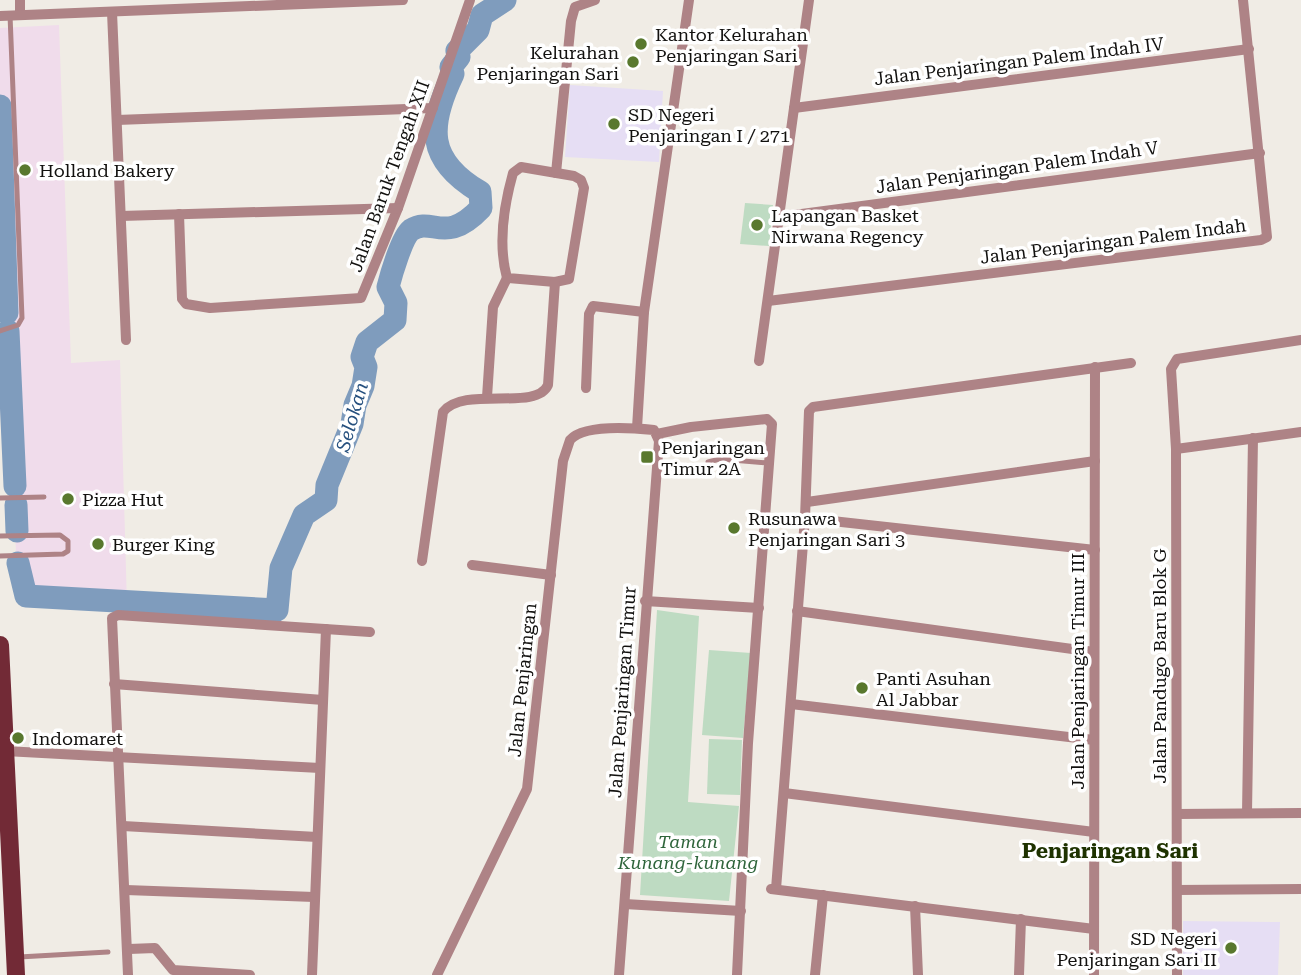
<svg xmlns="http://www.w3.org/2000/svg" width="1301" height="975" viewBox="0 0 1301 975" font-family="'Roboto Serif',serif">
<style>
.commercial{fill:#f0dceb}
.education{fill:#e6def4}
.green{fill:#bedbc2}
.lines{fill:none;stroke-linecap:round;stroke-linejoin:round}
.river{stroke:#7f9cbd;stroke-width:23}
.lane{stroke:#ae8386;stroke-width:5}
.street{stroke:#ae8386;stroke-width:10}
.primary{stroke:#722a36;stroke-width:18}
.poi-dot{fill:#59782e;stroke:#fff;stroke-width:2.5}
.labels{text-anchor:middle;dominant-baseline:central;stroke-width:7;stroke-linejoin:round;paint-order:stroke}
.poi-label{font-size:18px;fill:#12110f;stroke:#fff;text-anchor:start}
.street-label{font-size:18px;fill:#12110f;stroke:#fff}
.park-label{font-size:18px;font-style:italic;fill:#2f653b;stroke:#fff}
.water-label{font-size:19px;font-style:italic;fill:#26507e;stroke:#fff}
.quarter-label{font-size:21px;font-weight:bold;fill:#1e3200;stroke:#fff}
</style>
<rect width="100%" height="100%" fill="#f0ece5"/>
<path class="commercial" d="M 59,25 L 71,363 L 120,360 L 127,605 L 18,598 L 0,187 L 0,28 Z"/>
<g class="education">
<path d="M 570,85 L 663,91 L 659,162 L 565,157 Z"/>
<path d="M 1183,921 L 1280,922 L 1278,975 L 1183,975 Z"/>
</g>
<g class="green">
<path d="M 745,203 L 773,205 L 769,246 L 740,244 Z"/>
<path d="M 657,610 L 699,616 L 688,802 L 739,806 L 729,901 L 640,895 Z"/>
<path d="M 709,650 L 751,653 L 743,738 L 702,735 Z"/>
<path d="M 709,739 L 742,740 L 740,795 L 707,794 Z"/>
</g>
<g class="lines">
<g class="river">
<path d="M 0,106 L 7,313"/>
<path d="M 8,331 L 15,486"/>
<path d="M 16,505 L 17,531"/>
<path d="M 18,563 L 26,596 L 277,610 L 281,568 L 304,515 L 326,500 L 327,485 L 352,424 L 355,405 L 363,386 L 366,367 L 362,357 L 367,342 L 395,320 L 396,303 L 388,287 C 391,275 402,237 411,230 C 433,216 445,246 481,208 L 480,192 C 426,160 428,126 453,74 L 451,67 L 459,57 L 457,51 L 478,30 L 482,15 L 505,0"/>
</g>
<g class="lane">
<path d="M 0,331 L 18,325 L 22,318 L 10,15"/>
<path d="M 708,462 L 720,459 L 768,463"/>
<path d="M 0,498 L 44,497"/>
<path d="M 0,536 L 60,535 L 68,541 L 68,551 L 63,554 L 0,556"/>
<path d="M 19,957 L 108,952"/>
</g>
<g class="street">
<path d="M 20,0 L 20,15"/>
<path d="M 112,12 L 126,340"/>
<path d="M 0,16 L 403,0"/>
<path d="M 794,108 L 1249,49"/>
<path d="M 117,120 L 433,108"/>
<path d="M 521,167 L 574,176 L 581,180 L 584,188 L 569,279 L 555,282 L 507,278 C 498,245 504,205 513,173 Z"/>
<path d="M 556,173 L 571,21 L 575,7 L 595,0"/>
<path d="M 179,214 L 182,299 L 186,304 L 210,308 L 361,298 L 398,208 L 470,0"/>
<path d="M 121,216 L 398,208"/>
<path d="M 779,217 L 1260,153"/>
<path d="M 768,301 L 1261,240 L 1267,237 L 1243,0"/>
<path d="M 759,361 L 809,0"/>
<path d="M 586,388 L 589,314 L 593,306 L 644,312"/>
<path d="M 487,397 L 493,307 L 507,278"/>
<path d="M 637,428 L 644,312 L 689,0"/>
<path d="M 657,434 L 691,427 L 767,419 L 772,424 L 748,743 L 737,975"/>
<path d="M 1176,449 L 1301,432"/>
<path d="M 807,502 L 1095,461"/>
<path d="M 805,518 L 1095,550"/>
<path d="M 422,561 L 443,412 C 464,385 536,412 548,385 L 555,282"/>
<path d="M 472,565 L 551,575"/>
<path d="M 645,601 L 759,608"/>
<path d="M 797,611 L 1094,652"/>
<path d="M 114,684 L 323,700"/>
<path d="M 791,704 L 1094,740"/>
<path d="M 5,751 L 320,768"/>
<path d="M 784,793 L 1094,832"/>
<path d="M 1247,813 L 1253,438"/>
<path d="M 1177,814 L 1301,813"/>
<path d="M 123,826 L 317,837"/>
<path d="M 771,889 L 1094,929"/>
<path d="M 776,889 L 805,518 L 809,411 L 813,407 L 1131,363"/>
<path d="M 126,890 L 314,897"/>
<path d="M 1177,890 L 1301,889"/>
<path d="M 625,904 L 741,911"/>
<path d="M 915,906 L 918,975"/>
<path d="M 129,949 L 155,948 L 173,970 L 250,975"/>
<path d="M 128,975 L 112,618 L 118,615 L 370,632"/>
<path d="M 312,975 L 326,629"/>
<path d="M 437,975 L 527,789 L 563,461 L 570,440 C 584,424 634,428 654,430 L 659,441 L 619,975"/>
<path d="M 815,975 L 823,895"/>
<path d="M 1019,975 L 1021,919"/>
<path d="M 1094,975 L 1095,367"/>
<path d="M 1177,975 L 1176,449 L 1171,369 L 1177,359 L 1301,340"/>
</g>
<path class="primary" d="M 0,645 L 16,975"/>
</g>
<g class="poi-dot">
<circle cx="641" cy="44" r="7"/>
<circle cx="633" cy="62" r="7"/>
<circle cx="614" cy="124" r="7"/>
<circle cx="25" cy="170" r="7"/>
<circle cx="757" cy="225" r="7"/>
<rect x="640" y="450" width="14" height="14" rx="3.5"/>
<circle cx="68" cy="499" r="7"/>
<circle cx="734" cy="528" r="7"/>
<circle cx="98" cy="544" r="7"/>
<circle cx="862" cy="688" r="7"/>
<circle cx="18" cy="738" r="7"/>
<circle cx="1231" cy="948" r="7"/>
</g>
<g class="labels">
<g class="poi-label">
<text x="655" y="34">Kantor Kelurahan<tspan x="655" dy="21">Penjaringan Sari</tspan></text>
<text x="619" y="52" text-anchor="end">Kelurahan<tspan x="619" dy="21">Penjaringan Sari</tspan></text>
<text x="628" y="114">SD Negeri<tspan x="628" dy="21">Penjaringan I / 271</tspan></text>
<text x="39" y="170">Holland Bakery</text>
<text x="771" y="215">Lapangan Basket<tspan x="771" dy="21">Nirwana Regency</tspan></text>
<text x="661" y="447">Penjaringan<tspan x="661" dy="21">Timur 2A</tspan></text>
<text x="82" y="499">Pizza Hut</text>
<text x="748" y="518">Rusunawa<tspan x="748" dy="21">Penjaringan Sari 3</tspan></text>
<text x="112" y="544">Burger King</text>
<text x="876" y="678">Panti Asuhan<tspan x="876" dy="21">Al Jabbar</tspan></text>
<text x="32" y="738">Indomaret</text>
<text x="1217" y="938" text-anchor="end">SD Negeri<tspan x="1217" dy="21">Penjaringan Sari II</tspan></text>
</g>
<g class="street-label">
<text transform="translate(1019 61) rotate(-7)">Jalan Penjaringan Palem Indah IV</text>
<text transform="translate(1017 167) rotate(-8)">Jalan Penjaringan Palem Indah V</text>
<text transform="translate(389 176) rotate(-70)">Jalan Baruk Tengah XII</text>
<text transform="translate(1113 241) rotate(-7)">Jalan Penjaringan Palem Indah</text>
<text transform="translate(1159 666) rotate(-90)">Jalan Pandugo Baru Blok G</text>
<text transform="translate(1077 671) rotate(-90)">Jalan Penjaringan Timur III</text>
<text transform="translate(522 680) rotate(-84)">Jalan Penjaringan</text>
<text transform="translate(622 692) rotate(-86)">Jalan Penjaringan Timur</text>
</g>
<g class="park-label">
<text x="688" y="841">Taman<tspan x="688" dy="21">Kunang-kunang</tspan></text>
</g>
<g class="water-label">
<text transform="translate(352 417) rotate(-74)">Selokan</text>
</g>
<g class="quarter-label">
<text x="1110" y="851">Penjaringan Sari</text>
</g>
</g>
</svg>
